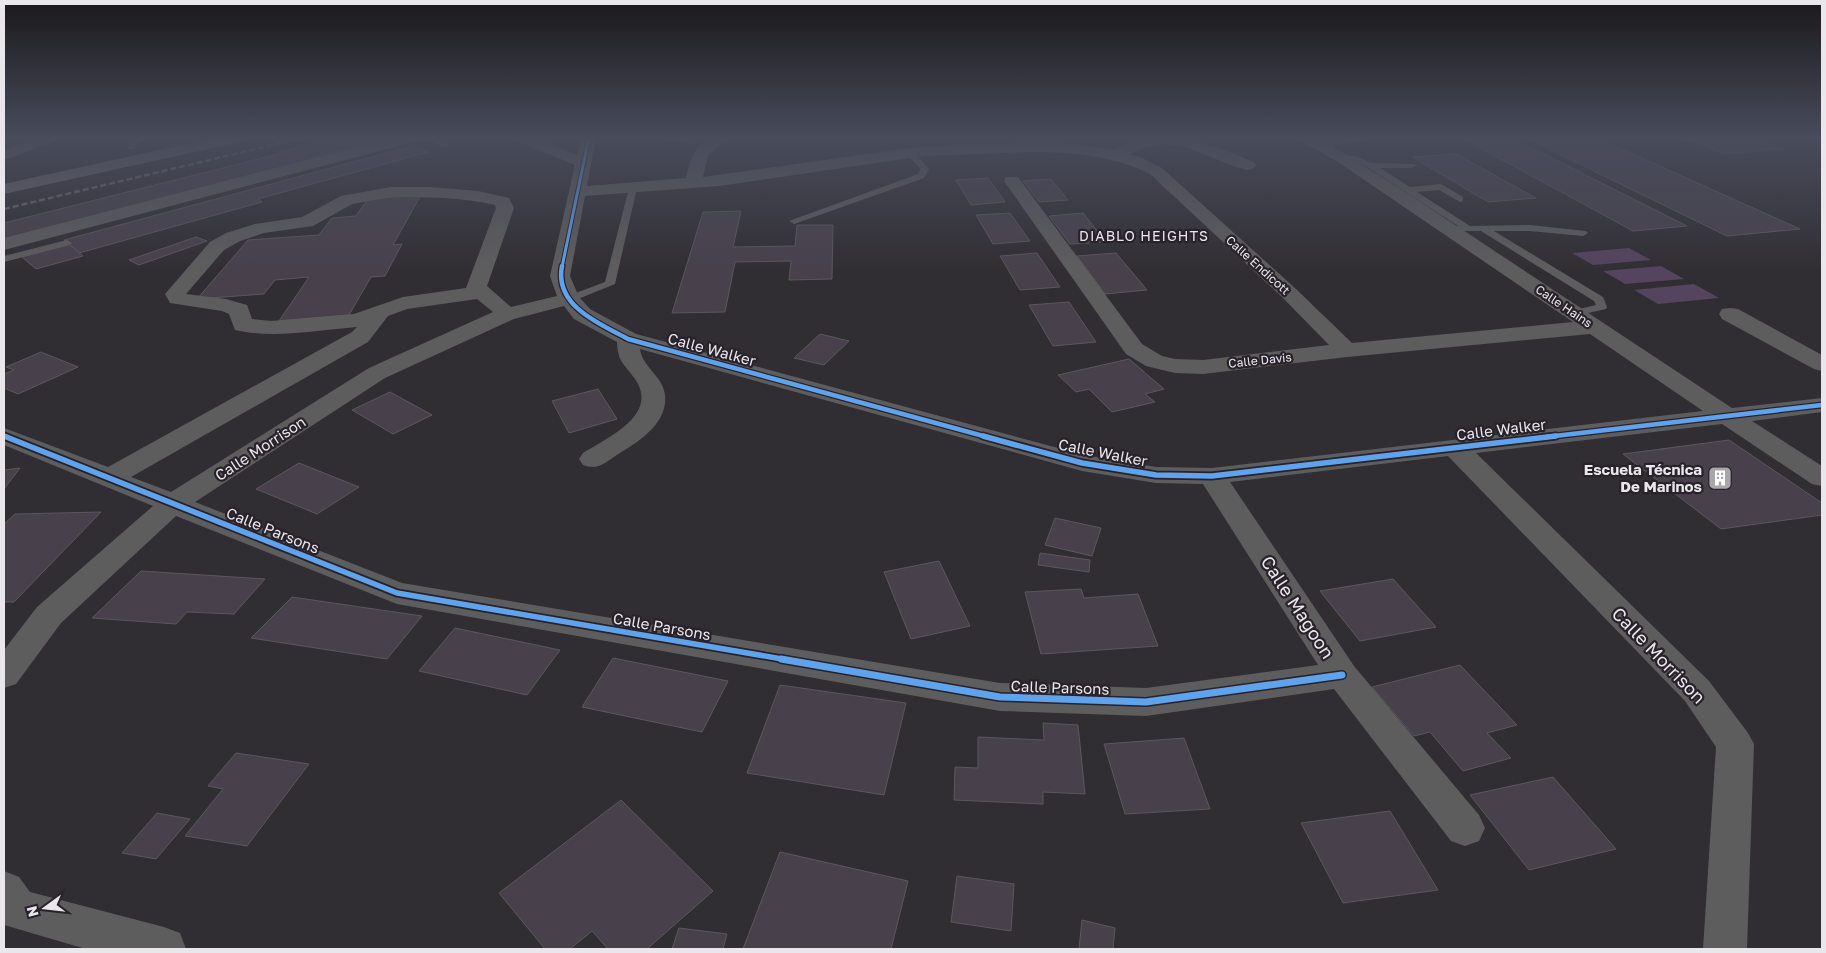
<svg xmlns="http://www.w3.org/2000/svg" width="1826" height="953" viewBox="0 0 1826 953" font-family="'Golos Text',sans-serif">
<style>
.green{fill:#54445e}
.building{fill:#48414c;stroke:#5b585c}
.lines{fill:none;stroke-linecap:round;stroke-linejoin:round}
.lane{fill:#5e5d5e;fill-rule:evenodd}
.street{fill:#5e5d5e;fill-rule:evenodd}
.primary{fill:#676468;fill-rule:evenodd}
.rail{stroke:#686669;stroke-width:2.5;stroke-dasharray:6 3;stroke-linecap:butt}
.cycleway-far3-casing{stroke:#28222b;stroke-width:5}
.cycleway-far2-casing{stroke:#28222b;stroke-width:7}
.cycleway-far1-casing{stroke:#28222b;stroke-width:9}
.cycleway-casing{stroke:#28222b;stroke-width:10}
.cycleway-far3{stroke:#60a3ed;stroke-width:3}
.cycleway-far2{stroke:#60a3ed;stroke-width:4.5}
.cycleway-far1{stroke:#60a3ed;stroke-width:5.5}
.cycleway{stroke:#60a3ed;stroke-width:7}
.labels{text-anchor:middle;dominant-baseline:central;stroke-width:4.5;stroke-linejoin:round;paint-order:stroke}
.far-street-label{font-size:12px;fill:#e9e6ec;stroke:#28222b}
.far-neighbourhood-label{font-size:14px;letter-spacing:1px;fill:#e9e6ec;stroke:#28222b}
.street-label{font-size:15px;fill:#e9e6ec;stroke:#28222b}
.poi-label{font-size:15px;font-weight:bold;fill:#e9e6ec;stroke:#28222b;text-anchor:end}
.near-street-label{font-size:18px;fill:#e9e6ec;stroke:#28222b}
</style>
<rect width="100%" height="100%" fill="#312e33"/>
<g class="green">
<path d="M 1629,248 L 1651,260 L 1593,265 L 1572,253 Z"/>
<path d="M 1661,266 L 1684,279 L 1625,284 L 1603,271 Z"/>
<path d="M 1694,284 L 1719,298 L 1658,304 L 1634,290 Z"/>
</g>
<g class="building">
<path d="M 338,137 L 396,137 L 4,239 L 4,223 L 282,153 L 279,152 Z"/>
<path d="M 656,137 L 703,137 L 693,143 Z"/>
<path d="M 1460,137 L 1510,137 L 1687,226 L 1633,231 Z"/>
<path d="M 1524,137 L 1595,137 L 1800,229 L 1727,236 Z"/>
<path d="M 1681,137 L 1753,137 L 1784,149 L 1724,154 Z"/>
<path d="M 416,145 L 428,152 L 258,199 L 262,202 L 79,253 L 64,240 Z"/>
<path d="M 1456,154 L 1536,198 L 1488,202 L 1412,157 Z"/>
<path d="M 988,178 L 1005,202 L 971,205 L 956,180 Z"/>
<path d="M 1051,179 L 1068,200 L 1039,202 L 1023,181 Z"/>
<path d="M 421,195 L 393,245 L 402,244 L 385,276 L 371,277 L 349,315 L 279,321 L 309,277 L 275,280 L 264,294 L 197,299 L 248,240 L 319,235 L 332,218 L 356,216 L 368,199 Z"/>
<path d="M 741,211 L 733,247 L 795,246 L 797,225 L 833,225 L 832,279 L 789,280 L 791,261 L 735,262 L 725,312 L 672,313 L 703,212 Z"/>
<path d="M 1010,213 L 1030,241 L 993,244 L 976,215 Z"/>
<path d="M 1083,213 L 1106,242 L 1070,244 L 1049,216 Z"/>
<path d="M 196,237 L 207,241 L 139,265 L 129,260 Z"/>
<path d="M 69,244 L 83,256 L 36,269 L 22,257 Z"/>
<path d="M 1037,253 L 1060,287 L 1020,290 L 1000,256 Z"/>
<path d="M 1116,253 L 1147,290 L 1105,294 L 1077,256 Z"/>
<path d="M 1069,302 L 1096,342 L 1053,346 L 1029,305 Z"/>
<path d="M 820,334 L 849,341 L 824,365 L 794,358 Z"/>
<path d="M 41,352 L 78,367 L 18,394 L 4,388 L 4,374 L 14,370 L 6,367 Z"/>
<path d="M 1129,359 L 1164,389 L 1145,394 L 1155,402 L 1112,412 L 1089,389 L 1076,392 L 1058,375 Z"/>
<path d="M 598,389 L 617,419 L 569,433 L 552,401 Z"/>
<path d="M 390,392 L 432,415 L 393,434 L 352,410 Z"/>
<path d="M 1729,440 L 1822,503 L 1822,515 L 1721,529 L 1623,454 Z"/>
<path d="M 299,463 L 359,487 L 317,514 L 256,489 Z"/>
<path d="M 20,468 L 4,489 L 4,470 Z"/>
<path d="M 101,512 L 14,602 L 4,602 L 4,524 L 15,514 Z"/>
<path d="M 1055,518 L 1101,528 L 1092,556 L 1045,545 Z"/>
<path d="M 1040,553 L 1090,560 L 1089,572 L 1038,565 Z"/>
<path d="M 939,561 L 970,626 L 911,639 L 884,572 Z"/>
<path d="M 141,571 L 265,579 L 234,614 L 187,612 L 176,624 L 92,618 Z"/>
<path d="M 1393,579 L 1436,627 L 1360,641 L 1320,591 Z"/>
<path d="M 1081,589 L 1084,598 L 1138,594 L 1158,646 L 1041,654 L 1025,592 Z"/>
<path d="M 292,597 L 422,616 L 387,659 L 251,638 Z"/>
<path d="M 455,628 L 560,650 L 527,695 L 419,671 Z"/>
<path d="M 613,658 L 728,681 L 702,732 L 582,707 Z"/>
<path d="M 1460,665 L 1517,725 L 1487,733 L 1511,758 L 1463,771 L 1430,732 L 1414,736 L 1372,687 Z"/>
<path d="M 780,685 L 906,703 L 884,795 L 747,773 Z"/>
<path d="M 1043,723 L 1078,725 L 1085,794 L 1043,792 L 1043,804 L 954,800 L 955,767 L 978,768 L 978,737 L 1044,740 Z"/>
<path d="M 1184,738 L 1210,809 L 1125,814 L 1104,744 Z"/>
<path d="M 236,753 L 309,764 L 247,846 L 185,836 L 223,789 L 208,786 Z"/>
<path d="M 1553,777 L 1616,849 L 1529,870 L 1470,795 Z"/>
<path d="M 621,800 L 713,891 L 647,949 L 608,949 L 592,931 L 570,949 L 545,949 L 499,893 Z"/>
<path d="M 1390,811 L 1438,890 L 1343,903 L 1301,823 Z"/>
<path d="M 157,813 L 190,819 L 156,859 L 122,853 Z"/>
<path d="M 780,852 L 908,881 L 891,949 L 743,949 Z"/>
<path d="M 957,876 L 1014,884 L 1011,931 L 951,922 Z"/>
<path d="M 1082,920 L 1115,928 L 1113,949 L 1079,949 Z"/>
<path d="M 679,928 L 727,934 L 723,949 L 672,949 Z"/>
</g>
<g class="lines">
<g class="lane">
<path d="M 133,137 L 141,137 L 134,149 L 128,149 L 127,147 Z"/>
<path d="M 439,137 L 438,139 L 448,143 L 448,147 L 442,147 L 426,138 Z"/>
<path d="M 907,151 L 913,151 L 929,169 L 924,178 L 797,223 L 794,224 L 789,221 L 918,174 L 921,169 L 907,155 Z"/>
<path d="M 1338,155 L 1356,156 L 1371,163 L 1415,164 L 1416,166 L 1412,168 L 1380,168 L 1410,187 L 1441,184 L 1463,197 L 1463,201 L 1460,202 L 1439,190 L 1417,192 L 1470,226 L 1530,225 L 1586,231 L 1588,233 L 1583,236 L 1530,231 L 1494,231 L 1603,297 L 1607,307 L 1606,309 L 1575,316 L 1571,315 L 1570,313 L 1571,311 L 1596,305 L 1594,301 L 1481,231 L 1446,231 L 1446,227 L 1458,226 L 1367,167 L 1354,160 L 1338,159 Z"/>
<path d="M 633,185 L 637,188 L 615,284 L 573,301 L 565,301 L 564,299 L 565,297 L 605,282 L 629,188 Z"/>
<path d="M 67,240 L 72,243 L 70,245 L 4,262 L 4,256 Z"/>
</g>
<g class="street">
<path d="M 38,137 L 60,137 L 58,140 L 4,160 L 4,150 Z"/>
<path d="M 397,137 L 423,137 L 421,140 L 4,250 L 4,238 Z"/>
<path d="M 513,137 L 534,137 L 577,155 L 581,137 L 596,137 L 587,186 L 686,178 C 689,163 694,145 710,138 C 716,136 724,137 730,137 L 708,155 L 703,177 L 924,146 L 1048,142 L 1094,146 L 1112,150 L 1132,141 L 1147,137 L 1186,138 L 1217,147 L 1254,162 L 1256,165 L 1254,168 L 1248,170 C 1203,159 1178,130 1129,154 L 1140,157 L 1162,168 L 1296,289 L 1352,343 L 1573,322 L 1335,160 L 1299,140 L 1297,137 L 1369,137 L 1367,140 L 1332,146 L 1407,193 L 1732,408 L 1822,398 L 1822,412 L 1752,421 L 1822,466 L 1822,486 L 1812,484 L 1722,424 L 1476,453 L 1709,681 L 1748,733 L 1754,744 L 1747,949 L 1703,949 L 1716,747 L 1685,701 L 1448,456 L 1230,482 L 1354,666 L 1479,815 L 1485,828 L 1479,841 L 1465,846 L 1451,841 L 1334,689 L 1146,716 L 1000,711 L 397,604 L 176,516 L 61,623 L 16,684 L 4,688 L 4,650 L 37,607 L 153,506 L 4,445 L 4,428 L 108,467 L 352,332 L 357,327 C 317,330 275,339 235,330 L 229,314 L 222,311 L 170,303 L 165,294 L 210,242 L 226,233 L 255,224 L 302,217 L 341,196 L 391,187 L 429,187 L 478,191 L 509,198 L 514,208 L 487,286 L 511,307 L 557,296 L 550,276 L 575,165 L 515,140 ZM 1029,152 C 1072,152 1112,155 1150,174 L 1282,297 L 1329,345 L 1203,360 L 1175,359 L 1162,356 L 1142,344 L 1018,177 L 1006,177 L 1004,181 L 1126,354 L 1146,366 L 1175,373 L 1203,374 L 1347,357 L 1590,334 L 1703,411 L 1212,468 L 1156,467 L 1084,455 L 636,334 L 590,309 L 579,297 L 570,276 L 585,196 L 719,186 L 924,156 ZM 391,197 C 426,197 461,197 495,205 L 496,208 L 466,288 L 403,297 L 354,314 L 271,321 L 252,319 L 247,305 L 226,299 L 186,294 L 224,250 L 240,241 L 264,233 L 313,226 L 352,204 ZM 477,299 L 493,312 L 369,368 L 171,492 L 131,477 L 368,342 L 388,316 L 407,309 ZM 564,306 L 574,319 L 617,342 C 618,363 624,363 635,379 C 660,415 607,438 583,453 L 579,459 L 583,465 C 586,466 590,467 594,467 C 603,466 610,459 617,455 C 638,442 668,424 665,395 C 663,376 642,367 640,349 L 1082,471 L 1156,483 L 1203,484 L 1318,665 L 1146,688 L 1000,683 L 402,583 L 195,502 L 385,378 L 514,319 Z"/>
<path d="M 1730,308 L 1738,309 L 1822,355 L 1822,371 L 1814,369 L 1722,319 L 1719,314 L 1722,309 Z"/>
<path d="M 4,871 L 19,877 L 30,892 L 164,927 L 180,933 L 186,949 L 86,949 L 4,925 Z"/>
</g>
<path class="primary" d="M 218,137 L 247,137 L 245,140 L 240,142 L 4,194 L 4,184 Z"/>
<path class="rail" d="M 4,209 L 306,137"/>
<g class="cycleway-far3-casing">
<path id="cycleway-far3" d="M 562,267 L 589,137"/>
</g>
<g class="cycleway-far2-casing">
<g id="cycleway-far2">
<path d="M 562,266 C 554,306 600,324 628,339 L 987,437"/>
<path d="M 4,436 L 7,437"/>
<path d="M 1546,437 L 1822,405"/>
</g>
</g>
<g class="cycleway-far1-casing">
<g id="cycleway-far1">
<path d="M 4,436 L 397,593 L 788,660"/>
<path d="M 983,436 L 1082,463 L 1156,475 L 1212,476 L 1556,436"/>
</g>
</g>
<g class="cycleway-casing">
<path id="cycleway" d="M 781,659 L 1000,697 L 1146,702 L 1342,675"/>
</g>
<use href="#cycleway-far3" class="cycleway-far3"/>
<use href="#cycleway-far2" class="cycleway-far2"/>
<use href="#cycleway-far1" class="cycleway-far1"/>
<use href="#cycleway" class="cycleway"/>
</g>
<linearGradient id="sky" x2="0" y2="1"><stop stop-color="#1b191c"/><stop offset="0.51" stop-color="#484c5b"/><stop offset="1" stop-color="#484c5b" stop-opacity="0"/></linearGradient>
<rect width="1826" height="271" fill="url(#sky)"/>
<defs>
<g id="building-square" transform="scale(1.25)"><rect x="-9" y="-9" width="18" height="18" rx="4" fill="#a9a6ab" stroke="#28222b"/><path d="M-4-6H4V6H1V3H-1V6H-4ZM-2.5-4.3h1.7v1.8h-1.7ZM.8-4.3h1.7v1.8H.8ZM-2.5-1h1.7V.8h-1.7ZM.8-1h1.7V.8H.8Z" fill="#fff"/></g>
</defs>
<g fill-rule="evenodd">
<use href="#building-square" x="1720" y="478"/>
</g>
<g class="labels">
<g class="far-street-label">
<text transform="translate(1258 265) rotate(42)">Calle Endicott</text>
<text transform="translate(1564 306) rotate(34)">Calle Hains</text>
<text transform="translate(1260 360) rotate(-6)">Calle Davis</text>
</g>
<g class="far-neighbourhood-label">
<text x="1144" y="235">DIABLO HEIGHTS</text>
</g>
<g class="street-label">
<text transform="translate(712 349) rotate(15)">Calle Walker</text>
<text transform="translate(1501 429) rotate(-7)">Calle Walker</text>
<text transform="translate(260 448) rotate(-33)">Calle Morrison</text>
<text transform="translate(1103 452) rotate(11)">Calle Walker</text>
<text transform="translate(273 530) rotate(22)">Calle Parsons</text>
<text transform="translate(662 626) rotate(10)">Calle Parsons</text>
<text transform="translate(1060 687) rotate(2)">Calle Parsons</text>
</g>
<g class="poi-label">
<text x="1702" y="469">Escuela Técnica<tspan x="1702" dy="17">De Marinos</tspan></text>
</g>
<g class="near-street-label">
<text transform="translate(1298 607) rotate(57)">Calle Magoon</text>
<text transform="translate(1659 655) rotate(46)">Calle Morrison</text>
</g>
</g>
<rect width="1826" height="953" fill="none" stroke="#e9e6ec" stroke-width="10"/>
<g transform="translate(45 908) rotate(255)" stroke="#28222b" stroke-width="4" paint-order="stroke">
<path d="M0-4L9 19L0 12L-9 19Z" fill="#e9e6ec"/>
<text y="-8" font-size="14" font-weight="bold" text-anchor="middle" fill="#e9e6ec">N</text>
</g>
</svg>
